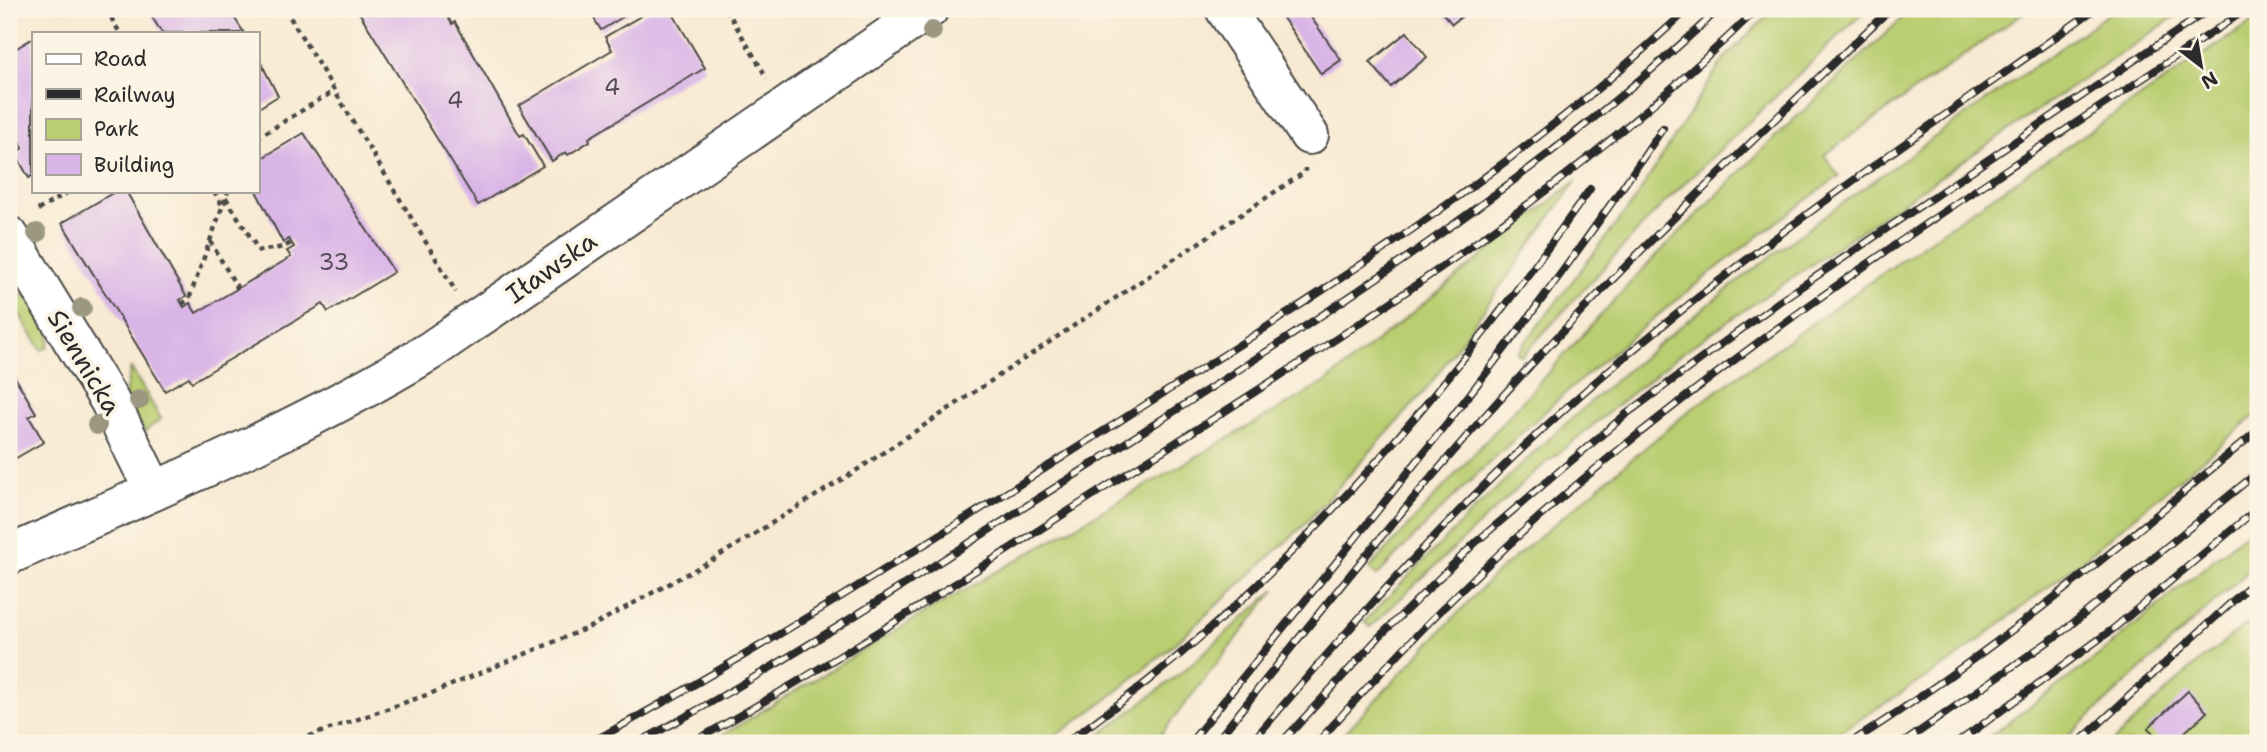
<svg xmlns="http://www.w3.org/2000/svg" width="2267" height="752" viewBox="0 0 2267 752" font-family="'Shantell Sans',sans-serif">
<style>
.green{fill:#bacd71;stroke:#727c4e;stroke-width:2}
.building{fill:#d9b4e7}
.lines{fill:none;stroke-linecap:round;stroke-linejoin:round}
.minor-casing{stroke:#4a4844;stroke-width:42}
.path{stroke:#4a4844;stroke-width:4.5;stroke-dasharray:5 5;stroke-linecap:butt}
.minor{stroke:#fff;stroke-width:38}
.rail-casing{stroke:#2b2b2b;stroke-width:8}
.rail{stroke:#fcf5e5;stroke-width:5;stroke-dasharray:16;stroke-linecap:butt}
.tree{fill:#9b9780}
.labels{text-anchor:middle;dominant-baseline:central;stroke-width:7;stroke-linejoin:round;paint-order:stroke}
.number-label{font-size:23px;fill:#564d5a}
.street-label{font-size:26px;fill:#2b2b2b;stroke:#fcf5e5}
</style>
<rect width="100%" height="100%" fill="#fcf5e5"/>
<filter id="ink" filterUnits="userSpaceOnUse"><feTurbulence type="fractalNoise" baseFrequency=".0143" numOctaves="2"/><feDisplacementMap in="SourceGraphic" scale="14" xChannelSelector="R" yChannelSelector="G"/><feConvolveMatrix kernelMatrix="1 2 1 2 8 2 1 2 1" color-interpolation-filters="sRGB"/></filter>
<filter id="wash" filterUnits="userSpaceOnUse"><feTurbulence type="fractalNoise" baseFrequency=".00686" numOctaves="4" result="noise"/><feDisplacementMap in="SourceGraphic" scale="28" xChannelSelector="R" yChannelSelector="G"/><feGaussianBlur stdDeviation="1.57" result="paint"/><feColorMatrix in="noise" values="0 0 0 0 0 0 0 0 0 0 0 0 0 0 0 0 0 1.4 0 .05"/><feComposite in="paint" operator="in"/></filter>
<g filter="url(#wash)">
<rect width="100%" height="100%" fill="#f8e9d2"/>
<g class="green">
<path d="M 1774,9 L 1867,9 L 1659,208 L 1522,356 L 1517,353 L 1634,201 L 1723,60 Z"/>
<path d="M 1912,9 L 2029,9 L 1824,155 L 1839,176 C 1673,297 1517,425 1377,576 L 1369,569 L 1642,270 L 1767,145 Z"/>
<path d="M 2115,9 L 2186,9 L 1683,352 L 1535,472 L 1370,627 L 1364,622 C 1447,536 1531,451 1623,374 C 1779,242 1949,128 2115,9 Z"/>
<path d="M 2258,18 L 2258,413 L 2084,559 L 1952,661 L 1822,743 L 1335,743 L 1494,575 L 1690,410 L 1965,215 Z"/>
<path d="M 1577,180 L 1426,390 L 1302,527 L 1172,646 L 1105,701 L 1045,743 L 709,743 L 928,611 L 1326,382 Z"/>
<path d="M 12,293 L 26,296 L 51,332 L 48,347 L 41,350 L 9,297 Z"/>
<path d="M 131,368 L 161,419 L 144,432 L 125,394 Z"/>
<path d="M 2258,523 L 2258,562 L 2061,743 L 1980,743 L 2089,663 Z"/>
<path d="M 1276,589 L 1154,743 L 1089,743 L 1182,672 Z"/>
<path d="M 2258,615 L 2258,743 L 2111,743 L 2190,669 Z"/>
</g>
<g id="blocks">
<g class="building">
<path d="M 147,9 L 229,9 L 244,33 L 162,33 Z"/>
<path d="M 357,9 L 443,9 L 452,24 L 455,22 L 520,136 L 524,134 L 543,166 L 478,205 Z"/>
<path d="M 588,9 L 636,9 L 601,30 Z"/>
<path d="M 653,9 L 670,9 L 705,68 L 589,138 L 590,141 L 568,155 L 566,152 L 552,161 L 519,106 L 612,50 L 605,37 Z"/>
<path d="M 1277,9 L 1305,9 L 1341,60 L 1321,74 Z"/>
<path d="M 1439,9 L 1471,9 L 1452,24 Z"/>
<path d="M 1407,32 L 1427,57 L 1391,87 L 1370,62 Z"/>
<path d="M 33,38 L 33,175 L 29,178 L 15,153 L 23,148 L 12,130 L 9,132 L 9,53 Z"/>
<path d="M 257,55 L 278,96 L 257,109 Z"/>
<path d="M 304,133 L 394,272 L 328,312 L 323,304 L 192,382 L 189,377 L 165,391 L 62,223 L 116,191 L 126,191 L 186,296 L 180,300 L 184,307 L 190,303 L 196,313 L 291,257 L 287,251 L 294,247 L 289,239 L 283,243 L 256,191 L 257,161 Z"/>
<path d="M 9,367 L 36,413 L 29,417 L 44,442 L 9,462 Z"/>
<path d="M 2188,691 L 2207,712 L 2173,743 L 2163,743 L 2148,728 Z"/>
</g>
</g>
</g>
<g filter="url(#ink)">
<use href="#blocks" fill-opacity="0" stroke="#4a4844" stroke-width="2"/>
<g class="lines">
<g class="minor-casing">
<g id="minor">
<path d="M 1225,9 L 1309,135"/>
<path d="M 9,236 L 109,400 L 154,491"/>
<path d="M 9,555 C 151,492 297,432 430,351 L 929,9"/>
</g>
</g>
<g class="path">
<path d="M 106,9 L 120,33"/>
<path d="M 285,9 L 456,292"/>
<path d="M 726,9 L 767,78"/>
<path d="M 257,138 L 334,91"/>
<path d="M 214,191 L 222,205"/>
<path d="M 226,198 L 259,251 L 284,247 L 291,243"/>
<path d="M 38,210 L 70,191"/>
<path d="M 210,241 L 238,289"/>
<path d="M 182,304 L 189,299 L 228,191"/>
<path d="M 290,743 L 432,693 L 592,626 L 714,559 L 854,472 L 1305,172 L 1305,168"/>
</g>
<use href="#minor" class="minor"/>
<g class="rail-casing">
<g id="rail">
<path d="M 590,743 C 767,647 936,537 1107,429 C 1309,301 1513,173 1688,9"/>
<path d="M 637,743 C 796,659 945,557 1097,461 C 1313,322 1531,186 1719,9"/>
<path d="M 691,743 C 843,659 988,562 1134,469 C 1352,331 1572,191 1757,9"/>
<path d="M 1065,743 C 1276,596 1443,398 1590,189"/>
<path d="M 1190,743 C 1352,541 1519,344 1663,128"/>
<path d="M 1215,743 C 1317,615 1419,486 1530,366 C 1645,242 1768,126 1890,9"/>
<path d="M 1251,743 C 1356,619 1462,499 1585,391 C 1745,251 1922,132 2095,9"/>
<path d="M 1281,743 L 1380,636 L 1475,543 L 1625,415 L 1780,301 L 2210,9"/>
<path d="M 1317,743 C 1393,657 1474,573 1561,498 C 1775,315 2015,165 2247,9"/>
<path d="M 1850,743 C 1996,651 2126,541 2258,430"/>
<path d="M 1903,743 L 2062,632 L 2258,472"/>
<path d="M 1957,743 L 2113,629 L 2258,508"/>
<path d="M 2078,743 L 2258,578"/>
</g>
</g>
<use href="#rail" class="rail"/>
</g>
<g class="tree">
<circle cx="932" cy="31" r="10"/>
<circle cx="37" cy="233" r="10"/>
<circle cx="82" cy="308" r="10"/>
<circle cx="139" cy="400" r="10"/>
<circle cx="97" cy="425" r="10"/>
</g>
</g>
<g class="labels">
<g class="number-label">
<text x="612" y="87">4</text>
<text x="455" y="100">4</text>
<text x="334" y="262">33</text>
</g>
<g class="street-label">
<text transform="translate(551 267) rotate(-35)">Iławska</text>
<text transform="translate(85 362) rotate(59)">Siennicka</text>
</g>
</g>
<rect width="2267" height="752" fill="none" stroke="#fcf5e5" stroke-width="35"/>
<rect x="32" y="32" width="228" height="161" fill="#fcf5e5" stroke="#a8a49b" stroke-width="2"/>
<rect x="46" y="54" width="35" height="10" fill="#ffffff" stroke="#a8a49b" stroke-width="2"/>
<text x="94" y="66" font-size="21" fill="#2b2b2b">Road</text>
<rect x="46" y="89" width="35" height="10" fill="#2b2b2b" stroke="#a8a49b" stroke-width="2"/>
<text x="94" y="102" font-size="21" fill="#2b2b2b">Railway</text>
<rect x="46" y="119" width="35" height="21" fill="#bacd71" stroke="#a8a49b" stroke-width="2"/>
<text x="94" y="136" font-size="21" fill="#2b2b2b">Park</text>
<rect x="46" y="154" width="35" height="21" fill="#d9b4e7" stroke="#a8a49b" stroke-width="2"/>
<text x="94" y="172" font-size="21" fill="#2b2b2b">Building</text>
<g transform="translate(2201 66) rotate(149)" stroke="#fcf5e5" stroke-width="5" paint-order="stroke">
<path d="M0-5L12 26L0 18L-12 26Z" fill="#2b2b2b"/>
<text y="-10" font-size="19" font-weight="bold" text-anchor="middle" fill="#2b2b2b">N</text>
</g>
</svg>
